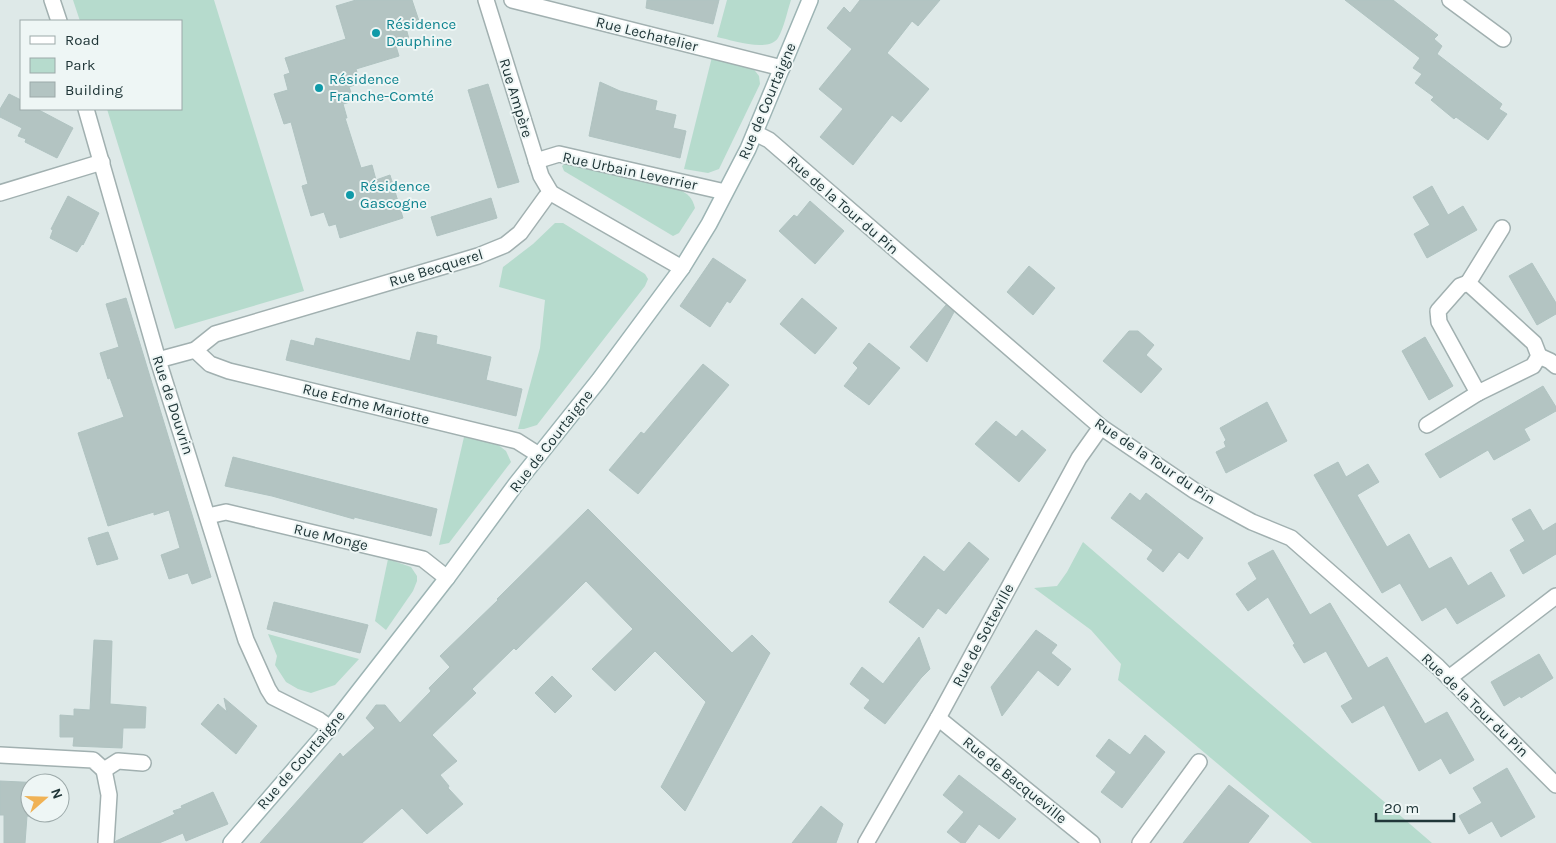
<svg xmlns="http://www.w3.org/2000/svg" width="1556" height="843" viewBox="0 0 1556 843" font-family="Karla,sans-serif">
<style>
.green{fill:#b6dbcd}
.building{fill:#b3c4c2;stroke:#b0c3c1}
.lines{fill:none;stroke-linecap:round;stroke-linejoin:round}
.street-casing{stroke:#a1b0b0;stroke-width:18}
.secondary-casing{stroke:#9db4b4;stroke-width:18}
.street{stroke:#fff;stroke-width:15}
.secondary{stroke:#fff;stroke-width:15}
.culture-dot{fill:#0f9aa8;stroke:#eef6f5;stroke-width:2}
.labels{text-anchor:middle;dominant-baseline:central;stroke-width:4;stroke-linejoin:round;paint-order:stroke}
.culture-label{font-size:15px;fill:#0d838f;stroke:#eef6f5;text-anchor:start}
.street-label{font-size:15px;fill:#203638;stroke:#eef6f5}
</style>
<rect width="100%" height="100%" fill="#dee9e8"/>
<g class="green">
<path d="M 73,0 L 214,0 L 304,291 L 175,329 L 107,109 L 181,109 L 181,21 L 80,21 Z"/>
<path d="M 727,0 L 791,0 C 787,12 784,28 778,38 C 768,53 732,40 717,37 Z"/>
<path d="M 712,57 L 752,67 L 759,76 L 760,84 L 719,169 L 708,173 L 684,169 Z"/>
<path d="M 567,162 L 678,189 C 688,194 692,197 695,208 L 679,233 L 673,236 L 564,171 L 562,166 Z"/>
<path d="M 555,223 L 563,223 L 645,274 L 648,279 L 645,286 L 537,425 L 524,429 L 518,429 L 540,348 L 545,300 L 499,287 L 503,267 L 533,244 Z"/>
<path d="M 464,437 L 497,444 L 506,451 L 511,462 L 449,543 L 439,545 Z"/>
<path d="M 1083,542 L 1432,843 L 1312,843 L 1118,680 L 1121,664 L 1091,630 L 1034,588 L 1057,586 L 1067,572 Z"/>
<path d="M 388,559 L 411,567 L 417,576 L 417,581 L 413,591 L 386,630 L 375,621 Z"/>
<path d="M 268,634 L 359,659 L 335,685 L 311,693 L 298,689 L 286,682 L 275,665 L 277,656 Z"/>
</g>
<g class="building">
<path d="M 356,0 L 412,0 L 420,24 L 406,28 L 409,39 L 395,43 L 399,56 L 356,69 L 360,83 L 349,87 L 354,101 L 343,104 L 347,118 L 345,118 L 361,168 L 372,165 L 376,180 L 390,175 L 403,218 L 340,238 L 336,224 L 329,226 L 324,212 L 311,216 L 302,186 L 308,184 L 291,122 L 284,124 L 274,94 L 288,90 L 284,75 L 290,73 L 285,58 L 346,39 L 336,6 Z"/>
<path d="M 647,0 L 719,0 L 713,24 L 646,8 Z"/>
<path d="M 860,0 L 940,0 L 918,26 L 912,21 L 887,53 L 929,89 L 901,122 L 892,115 L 853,165 L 820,137 L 843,109 L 819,89 L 852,49 L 827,28 L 844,7 L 850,13 Z"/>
<path d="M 1345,0 L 1393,0 L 1438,35 L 1434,39 L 1442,46 L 1437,54 L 1502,104 L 1499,109 L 1507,114 L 1488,140 L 1456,117 L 1454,119 L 1431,100 L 1434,97 L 1415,83 L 1422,74 L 1413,68 L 1420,58 Z"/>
<path d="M 600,82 L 620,91 L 657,101 L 655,110 L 676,115 L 673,128 L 686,131 L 680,158 L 589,136 Z"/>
<path d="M 488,84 L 519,182 L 498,188 L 468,90 Z"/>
<path d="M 9,94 L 21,100 L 21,109 L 37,109 L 73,128 L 57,158 L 25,142 L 26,139 L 18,136 L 22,128 L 0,117 L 0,109 Z"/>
<path d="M 1432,186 L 1448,215 L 1463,206 L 1477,230 L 1427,258 L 1414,234 L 1430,225 L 1413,197 Z"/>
<path d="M 68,196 L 99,213 L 83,245 L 82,244 L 77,252 L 50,238 L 53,230 L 51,229 Z"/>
<path d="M 491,198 L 497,218 L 437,236 L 431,217 Z"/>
<path d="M 810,201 L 844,231 L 815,264 L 779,231 L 794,215 L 797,217 Z"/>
<path d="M 713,258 L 746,280 L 730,303 L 727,301 L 710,327 L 680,306 Z"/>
<path d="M 1532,263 L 1556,303 L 1556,314 L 1537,325 L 1509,276 Z"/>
<path d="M 1029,266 L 1055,288 L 1033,315 L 1007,292 Z"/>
<path d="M 126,298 L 211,577 L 192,584 L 188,573 L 169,579 L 161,555 L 180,548 L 169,510 L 154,515 L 154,512 L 108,526 L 78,433 L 124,417 L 110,378 L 108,379 L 100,353 L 119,347 L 106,304 Z"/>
<path d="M 802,298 L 837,328 L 815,354 L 780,324 Z"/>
<path d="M 946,305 L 954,312 L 927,362 L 910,347 Z"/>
<path d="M 1129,331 L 1138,331 L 1154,345 L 1146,355 L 1162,369 L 1141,393 L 1103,361 Z"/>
<path d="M 417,332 L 437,336 L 436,344 L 491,357 L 486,380 L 522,389 L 516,416 L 286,360 L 291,340 L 314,346 L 316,338 L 410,361 Z"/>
<path d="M 1425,337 L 1453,386 L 1429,400 L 1402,351 Z"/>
<path d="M 869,343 L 900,368 L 869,405 L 844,386 L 858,368 L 853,363 Z"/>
<path d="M 703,364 L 729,385 L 638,494 L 609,470 L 641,432 L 644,434 Z"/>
<path d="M 1543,386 L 1556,407 L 1556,411 L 1524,429 L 1530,440 L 1494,460 L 1488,450 L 1440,478 L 1425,454 Z"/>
<path d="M 1267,402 L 1287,441 L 1226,473 L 1216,452 L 1226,447 L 1224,442 L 1226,440 L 1220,428 Z"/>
<path d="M 996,421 L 1016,437 L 1022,430 L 1046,450 L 1019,482 L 975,444 Z"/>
<path d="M 233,457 L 437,509 L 431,536 L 354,517 L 354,519 L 272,496 L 225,486 Z"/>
<path d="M 1338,462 L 1346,477 L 1368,464 L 1379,482 L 1357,495 L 1387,547 L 1409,534 L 1429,569 L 1451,557 L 1468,586 L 1491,572 L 1505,596 L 1457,624 L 1446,607 L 1422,621 L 1400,583 L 1382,593 L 1314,475 Z"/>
<path d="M 1130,493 L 1140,501 L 1146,493 L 1203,538 L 1188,559 L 1179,552 L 1163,572 L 1147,559 L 1153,550 L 1111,518 Z"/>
<path d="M 588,509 L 732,653 L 752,635 L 770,653 L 685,811 L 661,787 L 706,702 L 655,651 L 615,691 L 592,669 L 633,629 L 586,581 L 516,650 L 514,648 L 472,689 L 476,693 L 432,735 L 457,761 L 440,775 L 449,786 L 448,788 L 463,804 L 427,834 L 402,808 L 362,843 L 260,843 L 340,753 L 343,757 L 375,728 L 366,718 L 376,705 L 385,705 L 400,723 L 431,691 L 429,688 L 450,667 L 440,656 L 498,600 L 497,599 Z"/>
<path d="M 1530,509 L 1543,531 L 1556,523 L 1556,554 L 1523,574 L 1510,550 L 1525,541 L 1512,519 Z"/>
<path d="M 108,532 L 118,559 L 97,565 L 88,538 Z"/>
<path d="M 969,542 L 989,559 L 946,614 L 938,608 L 923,628 L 889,602 L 924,556 L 944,572 Z"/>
<path d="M 1273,550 L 1310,615 L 1330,603 L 1368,668 L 1387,657 L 1425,724 L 1447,712 L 1474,760 L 1450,774 L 1441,758 L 1419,771 L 1384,705 L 1352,723 L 1341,706 L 1353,699 L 1326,651 L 1304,663 L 1293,645 L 1295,644 L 1268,597 L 1248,611 L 1236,594 L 1257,579 L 1248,563 Z"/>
<path d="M 274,602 L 368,625 L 360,653 L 267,629 Z"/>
<path d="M 1036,630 L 1057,645 L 1051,653 L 1071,669 L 1058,686 L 1038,670 L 1002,716 L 991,687 Z"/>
<path d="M 919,637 L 930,669 L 921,678 L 885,724 L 864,708 L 870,700 L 850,684 L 862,667 L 883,684 Z"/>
<path d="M 94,640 L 112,641 L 110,704 L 146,707 L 145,728 L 123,728 L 122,748 L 73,746 L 74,737 L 60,737 L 60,715 L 74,716 L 74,709 L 90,710 Z"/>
<path d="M 1539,654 L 1553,678 L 1521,698 L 1520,696 L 1504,706 L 1491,682 Z"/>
<path d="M 552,676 L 572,696 L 555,713 L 535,693 Z"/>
<path d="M 224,698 L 257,726 L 236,754 L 201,724 L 218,704 L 227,712 Z"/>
<path d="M 1145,735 L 1165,752 L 1122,808 L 1101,792 L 1116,772 L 1096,756 L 1109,739 L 1130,755 Z"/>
<path d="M 1507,768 L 1535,817 L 1501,837 L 1492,821 L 1469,834 L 1459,816 L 1482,803 L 1473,788 Z"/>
<path d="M 959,775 L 1016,819 L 999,839 L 979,824 L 965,843 L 961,843 L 947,832 L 964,812 L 943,795 Z"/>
<path d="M 0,781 L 43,783 L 30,783 L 30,813 L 40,813 L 40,817 L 27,816 L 25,843 L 4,843 L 4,815 L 0,815 Z"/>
<path d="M 1229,785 L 1269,816 L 1248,843 L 1183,843 Z"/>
<path d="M 213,792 L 228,824 L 186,841 L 183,833 L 159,843 L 115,843 L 116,841 L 175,814 L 173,811 L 182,808 L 181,806 Z"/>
<path d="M 821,806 L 843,824 L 836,843 L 792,843 Z"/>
</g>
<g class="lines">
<g class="street-casing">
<g id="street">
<path d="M 52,0 L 59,21"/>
<path d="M 486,0 L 541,176 L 551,193 L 682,268"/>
<path d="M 512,0 L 782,68"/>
<path d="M 1450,0 L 1503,39"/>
<path d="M 86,109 L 158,360 L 246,640 L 268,689 L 273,697 L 319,720 L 330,728"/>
<path d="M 755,133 L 769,140 L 1101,427 L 1195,491 L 1252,522 L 1291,538 L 1438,667 L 1556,785"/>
<path d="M 536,161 L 559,154 L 725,192"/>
<path d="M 0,193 L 102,162"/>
<path d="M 1502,228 L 1468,283 L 1534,343 L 1539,356"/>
<path d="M 1468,283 L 1460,286 L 1438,311 L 1439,322 L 1478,393"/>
<path d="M 195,350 L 210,364 L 229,371 L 517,441 L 539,455"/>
<path d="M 158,360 L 195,350 L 215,334 L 478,256 L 505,245 L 520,233 L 546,197 L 551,193"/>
<path d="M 1427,425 L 1478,393 L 1533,366 L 1539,356 L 1550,361 L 1556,366"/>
<path d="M 208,516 L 226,512 L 423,559 L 447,578"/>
<path d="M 1449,678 L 1556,596"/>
<path d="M 938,718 L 1092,843"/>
<path d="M 0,755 L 93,760 L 104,770 L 118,761 L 143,763"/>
<path d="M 104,770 L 109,795 L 106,843"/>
<path d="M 866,843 L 938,718 L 1079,458 L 1101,427"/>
<path d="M 1140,843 L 1199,762"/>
</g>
</g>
<g class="secondary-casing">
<path id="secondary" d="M 231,843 L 330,728 L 447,578 L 516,484 L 599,380 L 682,268 L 709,224 L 748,149 L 810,0"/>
</g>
<use href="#street" class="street"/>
<use href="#secondary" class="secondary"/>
</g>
<g class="culture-dot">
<circle cx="376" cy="33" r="5"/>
<circle cx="319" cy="88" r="5"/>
<circle cx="350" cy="195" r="5"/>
</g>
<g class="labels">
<g class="culture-label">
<text x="386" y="24">Résidence<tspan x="386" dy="17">Dauphine</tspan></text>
<text x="329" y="79">Résidence<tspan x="329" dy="17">Franche-Comté</tspan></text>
<text x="360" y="186">Résidence<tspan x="360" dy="17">Gascogne</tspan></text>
</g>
<g class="street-label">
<text transform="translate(647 34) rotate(14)">Rue Lechatelier</text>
<text transform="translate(516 98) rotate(73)">Rue Ampère</text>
<text transform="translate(767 101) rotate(-67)">Rue de Courtaigne</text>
<text transform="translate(630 171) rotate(12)">Rue Urbain Leverrier</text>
<text transform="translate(843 205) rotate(41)">Rue de la Tour du Pin</text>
<text transform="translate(436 268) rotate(-17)">Rue Becquerel</text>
<text transform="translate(366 404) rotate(14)">Rue Edme Mariotte</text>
<text transform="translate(173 405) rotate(72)">Rue de Douvrin</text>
<text transform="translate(551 441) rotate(-52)">Rue de Courtaigne</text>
<text transform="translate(1155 461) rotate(34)">Rue de la Tour du Pin</text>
<text transform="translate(331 537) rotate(13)">Rue Monge</text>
<text transform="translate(983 635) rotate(-62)">Rue de Sotteville</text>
<text transform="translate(1475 705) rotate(44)">Rue de la Tour du Pin</text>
<text transform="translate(301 760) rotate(-49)">Rue de Courtaigne</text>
<text transform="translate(1015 780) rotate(39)">Rue de Bacqueville</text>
</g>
</g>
<rect x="20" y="20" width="162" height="90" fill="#eef6f5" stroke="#9ca9a9"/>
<rect x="30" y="36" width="25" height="8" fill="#ffffff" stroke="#9ca9a9"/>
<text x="65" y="45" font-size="15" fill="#203638">Road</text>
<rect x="30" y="58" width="25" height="15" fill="#b6dbcd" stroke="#9ca9a9"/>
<text x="65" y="70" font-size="15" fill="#203638">Park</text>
<rect x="30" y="82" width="25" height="15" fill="#b3c4c2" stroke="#9ca9a9"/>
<text x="65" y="95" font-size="15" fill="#203638">Building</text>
<g transform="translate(45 798) rotate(70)"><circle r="24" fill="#eef6f5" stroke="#9ca9a9"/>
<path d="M0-4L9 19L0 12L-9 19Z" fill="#f0b255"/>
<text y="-8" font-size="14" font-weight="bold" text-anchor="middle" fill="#203638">N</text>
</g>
<path d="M1376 813v8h78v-8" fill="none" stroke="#203638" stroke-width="2.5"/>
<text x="1384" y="813" font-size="15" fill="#203638" stroke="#eef6f5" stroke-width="4" paint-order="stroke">20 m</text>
</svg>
